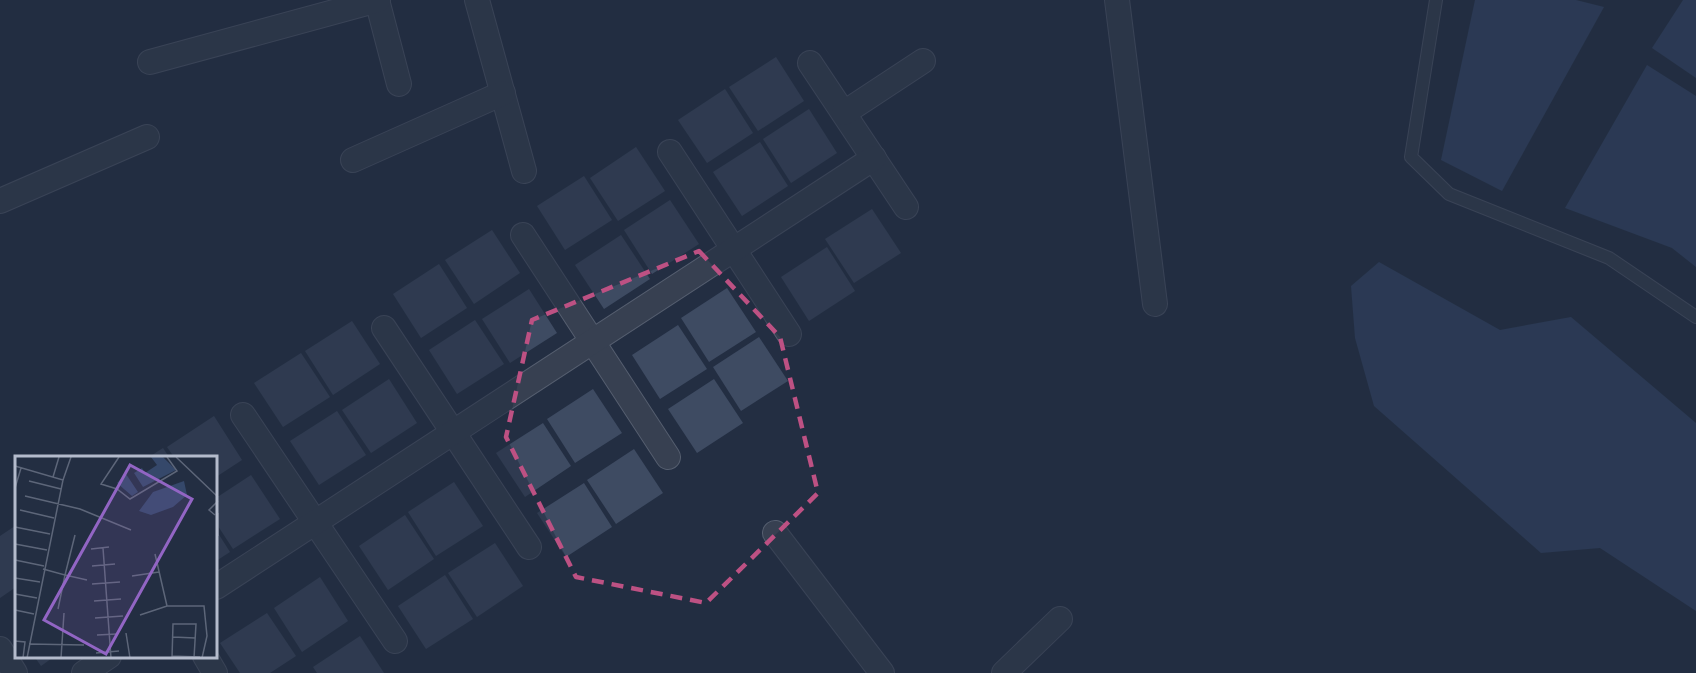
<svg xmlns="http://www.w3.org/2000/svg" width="1696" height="673" viewBox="0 0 1696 673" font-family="Jost,sans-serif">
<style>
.water{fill:#35486a}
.building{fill:#3e4b62}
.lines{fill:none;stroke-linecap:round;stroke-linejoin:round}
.lane-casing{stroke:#555e6f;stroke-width:14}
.street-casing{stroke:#555e6f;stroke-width:26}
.lane{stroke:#374051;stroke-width:12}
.street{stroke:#374051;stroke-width:24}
.marked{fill:none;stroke:#bd5183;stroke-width:4.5;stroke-dasharray:12 8;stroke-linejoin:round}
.inset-road{fill:none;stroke:#5d6679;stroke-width:1.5}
.view{fill:#9265c4;fill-opacity:0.15;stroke:#9265c4;stroke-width:3}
.inset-edge{fill:none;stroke:#b4bbcc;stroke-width:3}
</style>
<rect width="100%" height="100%" fill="#232e42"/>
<g class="water">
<path d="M 1475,0 L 1576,0 L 1604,7 L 1502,191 L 1441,160 Z"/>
<path d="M 1683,0 L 1696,0 L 1696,78 L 1652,48 Z"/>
<path d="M 1647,65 L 1696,96 L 1696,267 L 1672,248 L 1565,208 Z"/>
<path d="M 1379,262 L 1500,330 L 1571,317 L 1696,423 L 1696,611 L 1600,548 L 1541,553 L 1374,406 L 1355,338 L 1351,286 Z"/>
</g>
<g class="building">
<path d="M 776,57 L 804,101 L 758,131 L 729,87 Z"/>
<path d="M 725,89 L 753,133 L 707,163 L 678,120 Z"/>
<path d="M 809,109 L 837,153 L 791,183 L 763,139 Z"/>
<path d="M 760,142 L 788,186 L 742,216 L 713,172 Z"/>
<path d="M 636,147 L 665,191 L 618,221 L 590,178 Z"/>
<path d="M 584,176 L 612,220 L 565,250 L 537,206 Z"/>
<path d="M 670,200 L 699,244 L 652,274 L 624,230 Z"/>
<path d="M 872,209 L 901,253 L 854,283 L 825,239 Z"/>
<path d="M 492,230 L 520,273 L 474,304 L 445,260 Z"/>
<path d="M 621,235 L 650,279 L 604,309 L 575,265 Z"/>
<path d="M 827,247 L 855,291 L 809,321 L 781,277 Z"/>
<path d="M 439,264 L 467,308 L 421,338 L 393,294 Z"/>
<path d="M 727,288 L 756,332 L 709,362 L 681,318 Z"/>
<path d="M 529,289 L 557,333 L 510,363 L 482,319 Z"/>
<path d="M 475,320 L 504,364 L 457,394 L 429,350 Z"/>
<path d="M 352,321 L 380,364 L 333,395 L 305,351 Z"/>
<path d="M 678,325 L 707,369 L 660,399 L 632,355 Z"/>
<path d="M 759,337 L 788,381 L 741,411 L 713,367 Z"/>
<path d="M 301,353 L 330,397 L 283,427 L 254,383 Z"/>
<path d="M 389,379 L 417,423 L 371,453 L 342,410 Z"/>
<path d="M 714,379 L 743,423 L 697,453 L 668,409 Z"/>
<path d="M 593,389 L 622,433 L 575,463 L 547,419 Z"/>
<path d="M 337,411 L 366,455 L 319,485 L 290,441 Z"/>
<path d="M 214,416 L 242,460 L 216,477 L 216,457 L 174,457 L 167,447 Z"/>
<path d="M 543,423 L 571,466 L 525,497 L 496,453 Z"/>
<path d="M 163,448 L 169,457 L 149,457 Z"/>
<path d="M 634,449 L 663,493 L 616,524 L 587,480 Z"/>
<path d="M 251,475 L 280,519 L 233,549 L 216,523 L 216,498 Z"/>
<path d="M 454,482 L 483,526 L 436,556 L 408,512 Z"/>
<path d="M 584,483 L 612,527 L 566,557 L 537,513 Z"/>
<path d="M 405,515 L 434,559 L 388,590 L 359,546 Z"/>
<path d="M 15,526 L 16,528 L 16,587 L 0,598 L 0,536 Z"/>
<path d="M 216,530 L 230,552 L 216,561 Z"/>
<path d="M 495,543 L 523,586 L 477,617 L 448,573 Z"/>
<path d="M 445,575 L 473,619 L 426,649 L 398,606 Z"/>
<path d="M 320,577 L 348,621 L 302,652 L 274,608 Z"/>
<path d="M 267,613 L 296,656 L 270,673 L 240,673 L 220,643 Z"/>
<path d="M 360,636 L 384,673 L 317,673 L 313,667 Z"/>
<path d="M 34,656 L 55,656 L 41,666 Z"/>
</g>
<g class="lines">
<g class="lane-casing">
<path id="lane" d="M 1436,0 L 1411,157 L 1449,194 L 1609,258 L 1696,317"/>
</g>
<g class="street-casing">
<g id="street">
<path d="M 377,0 L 399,84"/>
<path d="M 477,0 L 524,171"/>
<path d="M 1117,0 L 1155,304"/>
<path d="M 150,62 L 378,0"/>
<path d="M 810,63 L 906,207"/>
<path d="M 844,113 L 923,61"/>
<path d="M 670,152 L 789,334"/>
<path d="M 353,160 L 503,93"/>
<path d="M 0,201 L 147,137"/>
<path d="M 523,235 L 668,457"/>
<path d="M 384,328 L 529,547"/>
<path d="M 243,415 L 395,641"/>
<path d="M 775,533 L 882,673"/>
<path d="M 216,587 L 874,158"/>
<path d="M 0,649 L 15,673"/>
<path d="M 205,656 L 215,673"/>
<path d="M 84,673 L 109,656"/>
<path d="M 1004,673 L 1060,619"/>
</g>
</g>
<use href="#lane" class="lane"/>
<use href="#street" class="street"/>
</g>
<path d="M0 0H1696V673H0ZM 699,251 L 780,337 L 818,493 L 706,603 L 576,577 L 506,437 L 532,320 Z" fill="#232e42" fill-opacity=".55" fill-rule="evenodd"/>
<path class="marked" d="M 699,251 L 780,337 L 818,493 L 706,603 L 576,577 L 506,437 L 532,320 Z"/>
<g transform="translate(15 456)">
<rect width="202" height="202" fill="#232e42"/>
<path d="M 136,1 L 148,1 L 161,14 L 128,31 L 119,17 L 127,12 L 130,17 L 142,9 ZM 111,18 L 123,36 L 117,40 L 102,27 ZM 169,25 L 172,39 L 158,51 L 136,59 L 124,55 L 138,36 Z" fill="#35486a"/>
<path class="inset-road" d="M 104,1 L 86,28 L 102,33 L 115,43 L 162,15 L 152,1M 161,1 L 203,41M 0,10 L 48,24 L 12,202M 38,21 L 44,1M 48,24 L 56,1M 14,25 L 46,33M 0,32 L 6,12M 10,40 L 65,53 L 116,74M 5,54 L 39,62M 203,57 L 203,80M 200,59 L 194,54 L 203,45M 0,71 L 35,78M 60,79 L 50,119 L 72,124M 0,88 L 32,94M 88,92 L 96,202M 76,93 L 94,91M 140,98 L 152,150M 0,104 L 29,110M 77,110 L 100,108M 28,113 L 50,119 L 43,153M 117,120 L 144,116M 0,122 L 25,126M 77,128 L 105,126M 0,138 L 22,142M 79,145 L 106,143M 0,154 L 19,158M 125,159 L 152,150 L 189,150 L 192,180 L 187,202M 80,162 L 108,160M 111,177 L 115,202M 82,179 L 102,178M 158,181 L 180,182M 0,185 L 10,186 L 8,202M 14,188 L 69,189M 81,197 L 104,195M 157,200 L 185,201M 46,202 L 49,157M 157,202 L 158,168 L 181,168 L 179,202"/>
<path class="view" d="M 115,9 L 177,43 L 91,198 L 29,164 Z"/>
<rect width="202" height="202" class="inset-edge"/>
</g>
</svg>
